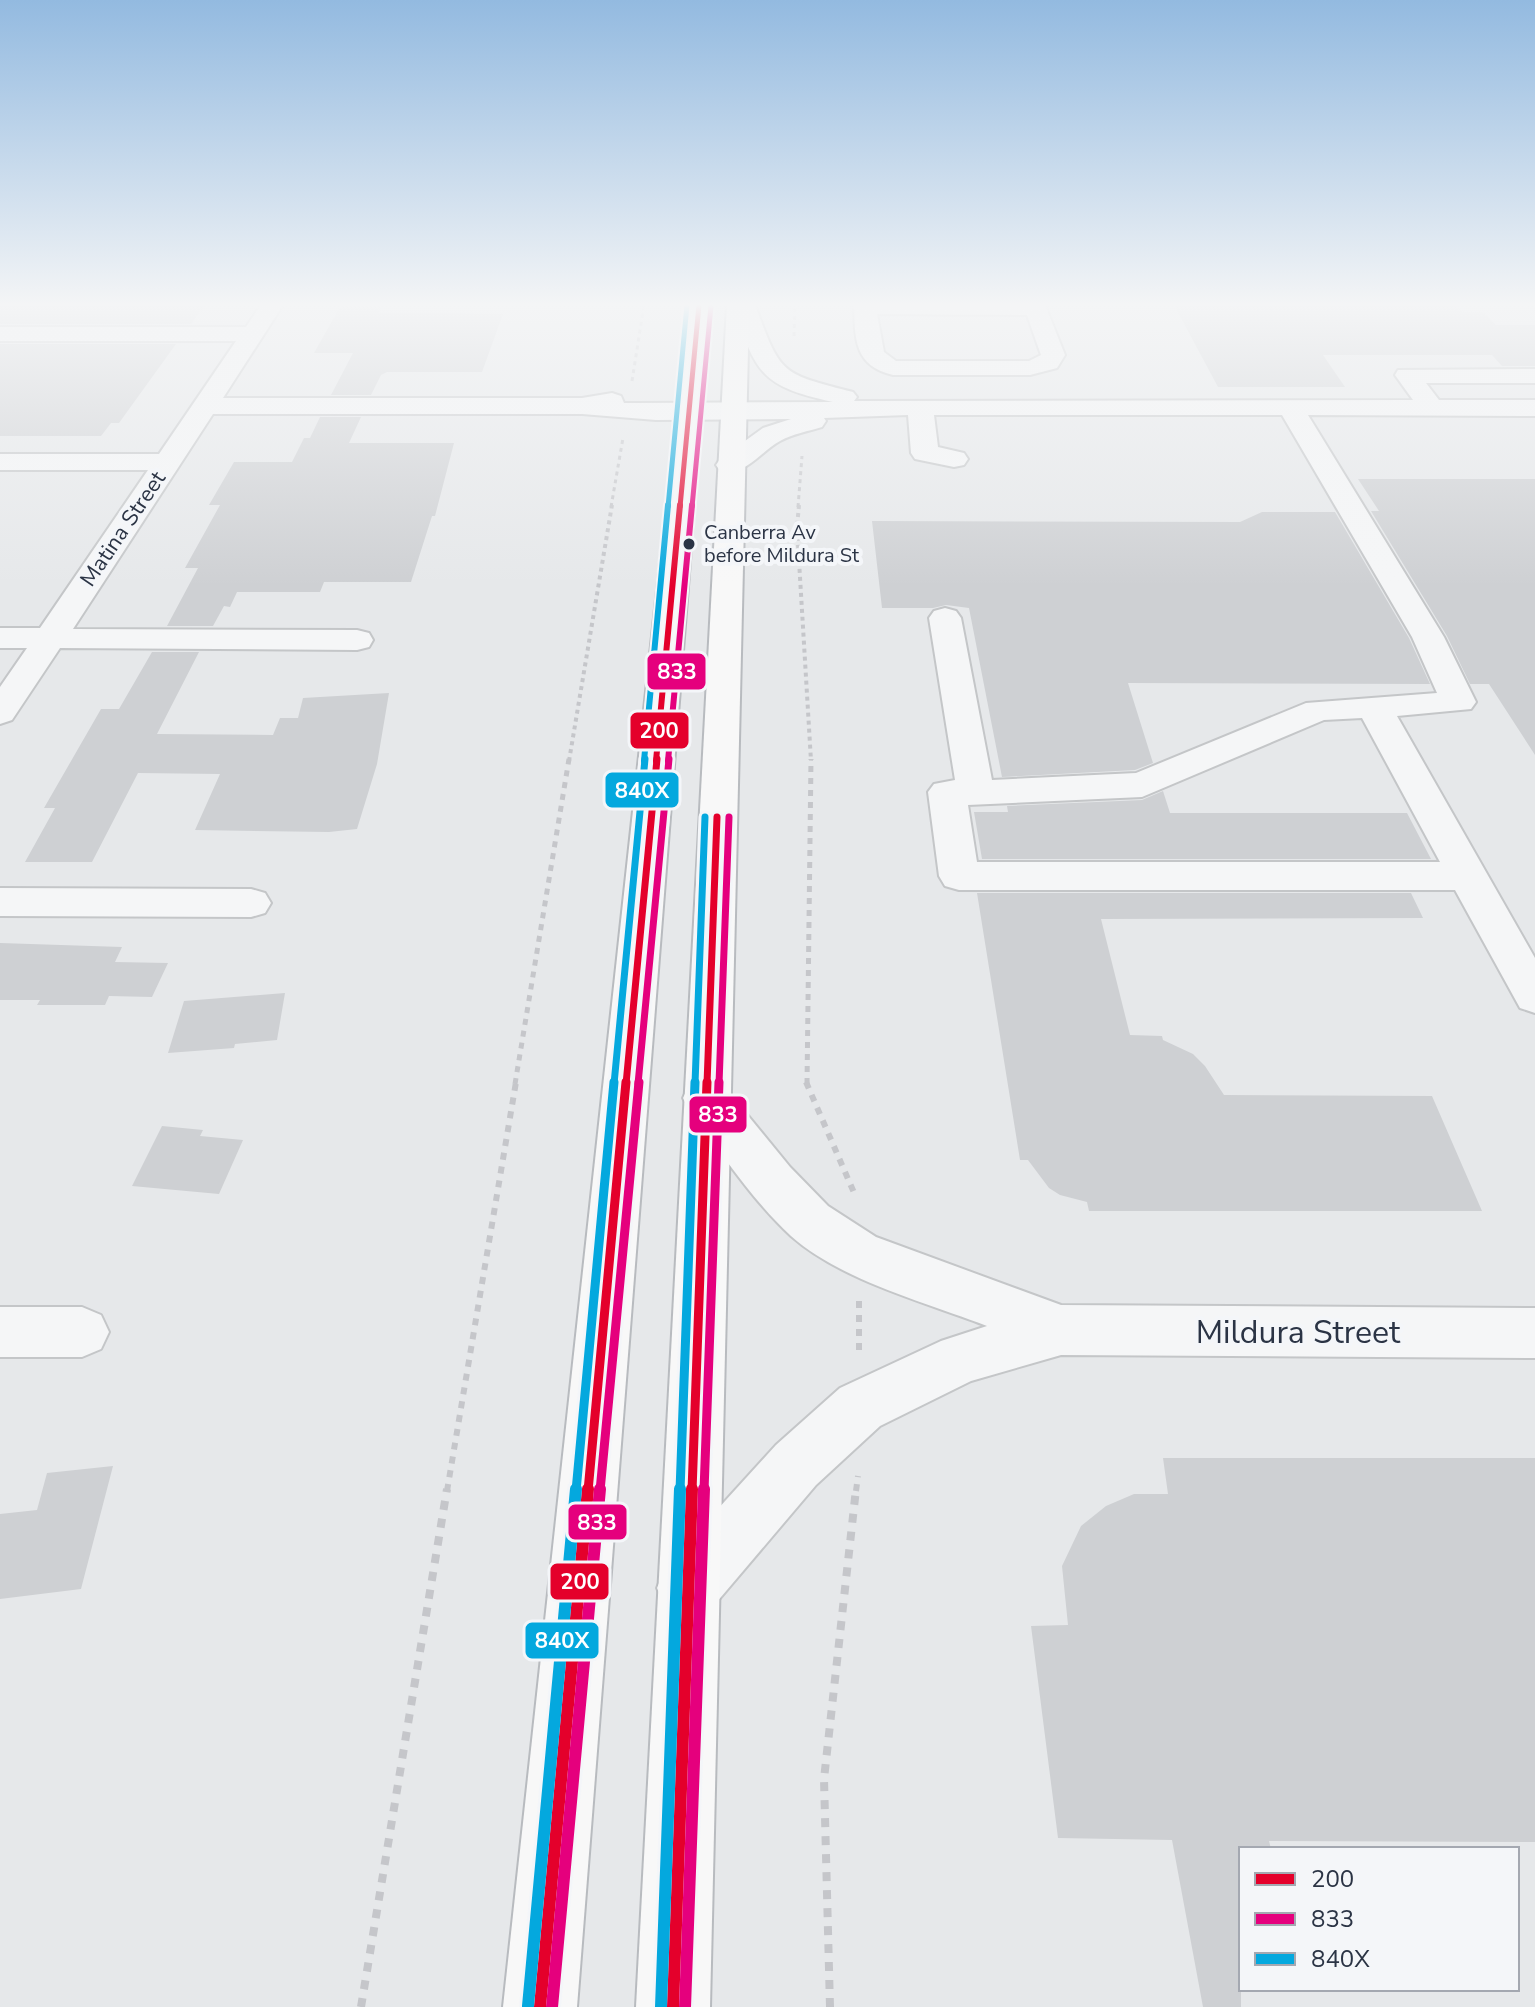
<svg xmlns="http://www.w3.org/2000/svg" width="1535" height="2007" viewBox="0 0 1535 2007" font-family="'Nunito Sans',sans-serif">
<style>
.building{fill:#ced0d3}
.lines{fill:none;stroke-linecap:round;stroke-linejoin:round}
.minor-casing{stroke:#c4c6c8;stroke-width:4}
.highway-casing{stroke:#b8bbbf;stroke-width:4}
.path-far4{stroke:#c5c6ca;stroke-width:3;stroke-dasharray:4 4;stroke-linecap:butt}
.path-far3{stroke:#c5c6ca;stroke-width:4;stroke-dasharray:4 4;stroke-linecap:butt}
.path-far2{stroke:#c5c6ca;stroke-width:5;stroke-dasharray:6 6;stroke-linecap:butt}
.path-far1{stroke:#c5c6ca;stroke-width:6;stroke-dasharray:7 7;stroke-linecap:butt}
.path{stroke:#c5c6ca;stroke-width:8;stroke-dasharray:9 9;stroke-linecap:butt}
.minor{fill:#f5f6f7;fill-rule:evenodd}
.highway{fill:#f8f8f8;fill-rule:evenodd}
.bus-1-far4-casing{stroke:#f4f6f9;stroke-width:9}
.bus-1-far3-casing{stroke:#f4f6f9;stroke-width:10}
.bus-1-far2-casing{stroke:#f4f6f9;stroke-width:13}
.bus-1-far1-casing{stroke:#f4f6f9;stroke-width:15}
.bus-1-casing{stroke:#f4f6f9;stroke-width:18}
.bus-2-far4-casing{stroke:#f4f6f9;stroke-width:9}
.bus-2-far3-casing{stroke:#f4f6f9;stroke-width:10}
.bus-2-far2-casing{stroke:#f4f6f9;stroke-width:13}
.bus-2-far1-casing{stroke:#f4f6f9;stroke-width:15}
.bus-2-casing{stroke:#f4f6f9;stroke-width:18}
.bus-3-far4-casing{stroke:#f4f6f9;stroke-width:9}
.bus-3-far3-casing{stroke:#f4f6f9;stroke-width:10}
.bus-3-far2-casing{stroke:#f4f6f9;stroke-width:13}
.bus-3-far1-casing{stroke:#f4f6f9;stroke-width:15}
.bus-3-casing{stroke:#f4f6f9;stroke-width:18}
.bus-1-far4{stroke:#e4002b;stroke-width:5}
.bus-1-far3{stroke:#e4002b;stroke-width:6}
.bus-1-far2{stroke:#e4002b;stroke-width:7}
.bus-1-far1{stroke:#e4002b;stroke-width:9}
.bus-1{stroke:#e4002b;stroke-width:12}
.bus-2-far4{stroke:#e5007d;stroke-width:5}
.bus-2-far3{stroke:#e5007d;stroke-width:6}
.bus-2-far2{stroke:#e5007d;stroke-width:7}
.bus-2-far1{stroke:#e5007d;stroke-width:9}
.bus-2{stroke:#e5007d;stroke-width:12}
.bus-3-far4{stroke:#04a8de;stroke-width:5}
.bus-3-far3{stroke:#04a8de;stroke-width:6}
.bus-3-far2{stroke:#04a8de;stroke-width:7}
.bus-3-far1{stroke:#04a8de;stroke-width:9}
.bus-3{stroke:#04a8de;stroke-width:12}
.bus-dot{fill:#2b3445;stroke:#f4f6f9;stroke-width:3}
.labels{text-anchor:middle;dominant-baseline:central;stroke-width:8;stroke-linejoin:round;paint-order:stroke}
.far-bus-label{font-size:20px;fill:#2b3445;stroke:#f4f6f9;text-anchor:start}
.far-street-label{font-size:22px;fill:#2b3445;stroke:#f4f6f9}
.near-street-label{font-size:32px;fill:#2b3445;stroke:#f4f6f9}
.line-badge{stroke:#f4f6f9;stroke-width:3}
.badge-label{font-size:22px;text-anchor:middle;font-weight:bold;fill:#fff}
</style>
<rect width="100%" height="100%" fill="#e6e8ea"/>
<g class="building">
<path d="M 0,305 L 205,305 L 191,324 L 0,324 Z"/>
<path d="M 1174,305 L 1456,305 L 1462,312 L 1483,312 L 1496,325 L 1535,325 L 1535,366 L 1502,366 L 1492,355 L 1323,355 L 1345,387 L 1218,387 Z"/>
<path d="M 340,307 L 381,307 L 378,313 L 503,314 L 482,372 L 387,372 L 381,375 L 371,395 L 331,395 L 353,353 L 314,353 Z"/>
<path d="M 0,344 L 176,344 L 119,423 L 111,423 L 101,436 L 0,436 Z"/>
<path d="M 320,417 L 361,417 L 349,443 L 454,443 L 435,516 L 432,516 L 411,582 L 324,582 L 320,592 L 237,592 L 230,607 L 224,606 L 213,626 L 167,626 L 198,568 L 185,568 L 220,505 L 209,505 L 234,462 L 292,462 L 304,438 L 310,438 Z"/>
<path d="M 1358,479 L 1535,479 L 1535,755 L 1489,684 L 1470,684 L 1447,636 L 1371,511 L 1379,511 Z"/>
<path d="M 1262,512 L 1335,512 L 1409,638 L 1430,684 L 1128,683 L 1153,763 L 1135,770 L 1002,777 L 969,608 L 946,605 L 933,608 L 882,608 L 872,521 L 1240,522 Z"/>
<path d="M 152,652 L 199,652 L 157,734 L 273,735 L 280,718 L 298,718 L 303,698 L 389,693 L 377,764 L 357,829 L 329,832 L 195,830 L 220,774 L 138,773 L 92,862 L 25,862 L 55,808 L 44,808 L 101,709 L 119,709 Z"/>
<path d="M 1163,791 L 1170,813 L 1407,813 L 1431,859 L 982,859 L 974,812 L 1008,812 L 1007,806 L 1142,800 Z"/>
<path d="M 977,893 L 1411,893 L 1423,918 L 1101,919 L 1130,1035 L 1162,1036 L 1163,1040 L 1193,1054 L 1205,1066 L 1224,1095 L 1432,1096 L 1482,1211 L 1089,1211 L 1087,1202 L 1060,1195 L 1049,1188 L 1028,1160 L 1020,1160 Z"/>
<path d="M 0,943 L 122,947 L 115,962 L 168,963 L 152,997 L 109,996 L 105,1005 L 37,1005 L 40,1000 L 0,1000 Z"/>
<path d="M 285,993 L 277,1040 L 235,1044 L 234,1048 L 168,1053 L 184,1001 Z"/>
<path d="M 162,1126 L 203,1130 L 200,1136 L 243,1140 L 219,1194 L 132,1186 Z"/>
<path d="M 1163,1458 L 1535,1458 L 1535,1842 L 1269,1841 L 1271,1849 L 1241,1849 L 1241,2007 L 1203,2007 L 1172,1840 L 1058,1838 L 1031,1626 L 1068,1625 L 1062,1566 L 1081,1526 L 1106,1506 L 1134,1494 L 1168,1494 Z"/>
<path d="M 113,1466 L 81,1589 L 0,1599 L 0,1514 L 37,1510 L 47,1473 Z"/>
</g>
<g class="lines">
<g class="minor-casing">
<g id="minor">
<path d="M 261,305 L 283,305 L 223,398 L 582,398 L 612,393 L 621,396 L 624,403 L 637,403 L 833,402 C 760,386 756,373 733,305 L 755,305 C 781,375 780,373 853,392 L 857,397 L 854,401 L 1413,400 L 1395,375 L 1398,370 L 1535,369 L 1535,383 L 1426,383 L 1439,400 L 1535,400 L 1535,416 L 1308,415 L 1444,637 L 1476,702 L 1471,709 L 1397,716 L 1535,958 L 1535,1013 L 1520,1008 L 1455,890 L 959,890 L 945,886 L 939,876 L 928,792 L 934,784 L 955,780 L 929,618 L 934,611 L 945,608 L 956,611 L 961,618 L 992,780 L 1136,773 L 1306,703 L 1437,693 L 1412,637 L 1282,415 L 934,415 L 938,447 L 964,453 L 968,459 L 964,465 L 954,467 L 915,459 L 911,453 L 908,415 L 824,418 L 826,421 L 822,427 C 809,431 792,434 780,441 C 760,452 745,477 720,471 L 716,465 L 720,459 L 763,428 L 791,419 L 656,420 L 582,414 L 213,414 L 73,629 L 357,630 L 369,633 L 373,640 L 369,647 L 357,650 L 60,648 L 12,720 L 0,724 L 0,687 L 27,648 L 0,648 L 0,628 L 40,628 L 148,470 L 0,470 L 0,454 L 159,454 L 236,341 L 0,341 L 0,327 L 246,327 ZM 1362,718 L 1440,862 L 977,862 L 968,805 L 1142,797 L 1324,720 Z"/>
<path d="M 854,305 L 1045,305 L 1065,355 L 1057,368 L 1030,375 L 893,375 C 854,366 855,339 854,305 ZM 877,314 L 1027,315 L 1041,355 L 1029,361 L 896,361 L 884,352 Z"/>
<path d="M 0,888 L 251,889 L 265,893 L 271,903 L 265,913 L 251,917 L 0,916 Z"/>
<path d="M 706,1079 L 723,1085 L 790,1167 L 828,1206 L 876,1237 L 1061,1305 L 1535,1308 L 1535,1358 L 1061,1355 L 971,1381 L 880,1426 L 816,1485 L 710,1610 L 688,1619 L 666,1610 L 657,1588 L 666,1566 L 776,1445 L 840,1388 L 941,1341 L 987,1326 C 925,1302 842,1281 791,1236 C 752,1200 722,1153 689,1111 L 683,1098 L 689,1085 Z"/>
<path d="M 0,1307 L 82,1307 L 101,1315 L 109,1332 L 101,1349 L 82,1357 L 0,1357 Z"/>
</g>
</g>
<g class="highway-casing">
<g id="highway">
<path d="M 688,305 L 710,305 L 577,2007 L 503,2007 Z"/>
<path d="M 727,305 L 749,305 L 710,2007 L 636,2007 Z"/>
</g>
</g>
<g class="path-far4">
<path d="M 794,336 L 795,305"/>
<path d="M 632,381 L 644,305"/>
<path d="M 611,507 L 623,438"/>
<path d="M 798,507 L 802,456"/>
</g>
<g class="path-far3">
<path d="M 799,505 L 797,527 L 811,761"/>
<path d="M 569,761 L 612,505"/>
</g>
<g class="path-far2">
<path d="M 515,1084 L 569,759"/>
<path d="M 807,1084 L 811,759"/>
</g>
<g class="path-far1">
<path d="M 806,1082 L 855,1195"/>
<path d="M 859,1301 L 859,1355"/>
<path d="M 447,1491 L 516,1082"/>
<path d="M 856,1491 L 858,1476"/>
</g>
<g class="path">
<path d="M 361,2007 L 447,1489"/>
<path d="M 830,2007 L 824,1779 L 856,1489"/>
</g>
<use href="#minor" class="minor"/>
<use href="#highway" class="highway"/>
<g class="bus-1-far4-casing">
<path id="bus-1-far4" d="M 680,507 L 699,305"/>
</g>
<g class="bus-1-far3-casing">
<path id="bus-1-far3" d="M 656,761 L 680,505"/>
</g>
<g class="bus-1-far2-casing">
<g id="bus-1-far2">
<path d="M 626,1084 L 657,759"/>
<path d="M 707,1084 L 717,817"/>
</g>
</g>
<g class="bus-1-far1-casing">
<g id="bus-1-far1">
<path d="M 588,1491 L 626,1082"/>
<path d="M 692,1491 L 707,1082"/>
</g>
</g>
<g class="bus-1-casing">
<g id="bus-1">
<path d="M 540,2007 L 588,1489"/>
<path d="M 673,2007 L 692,1489"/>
</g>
</g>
<g class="bus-2-far4-casing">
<path id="bus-2-far4" d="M 692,507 L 711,306"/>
</g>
<g class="bus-2-far3-casing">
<path id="bus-2-far3" d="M 668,761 L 692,505"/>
</g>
<g class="bus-2-far2-casing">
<g id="bus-2-far2">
<path d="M 638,1084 L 669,759"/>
<path d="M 719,1084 L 729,817"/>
</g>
</g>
<g class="bus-2-far1-casing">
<g id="bus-2-far1">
<path d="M 600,1491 L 639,1082"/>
<path d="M 704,1491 L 719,1082"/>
</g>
</g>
<g class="bus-2-casing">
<g id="bus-2">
<path d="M 552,2007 L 600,1489"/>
<path d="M 685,2007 L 704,1489"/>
</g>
</g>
<g class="bus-3-far4-casing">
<path id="bus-3-far4" d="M 668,507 L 687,305"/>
</g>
<g class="bus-3-far3-casing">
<path id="bus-3-far3" d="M 644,761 L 668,505"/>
</g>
<g class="bus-3-far2-casing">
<g id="bus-3-far2">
<path d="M 614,1084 L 645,759"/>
<path d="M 695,1084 L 705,817"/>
</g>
</g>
<g class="bus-3-far1-casing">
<g id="bus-3-far1">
<path d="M 576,1491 L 614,1082"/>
<path d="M 680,1491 L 695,1082"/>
</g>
</g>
<g class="bus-3-casing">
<g id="bus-3">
<path d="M 528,2006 L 576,1489"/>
<path d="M 661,2007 L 680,1489"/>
</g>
</g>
<use href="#bus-1-far4" class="bus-1-far4"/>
<use href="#bus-1-far3" class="bus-1-far3"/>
<use href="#bus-1-far2" class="bus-1-far2"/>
<use href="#bus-1-far1" class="bus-1-far1"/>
<use href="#bus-1" class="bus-1"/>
<use href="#bus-2-far4" class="bus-2-far4"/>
<use href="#bus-2-far3" class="bus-2-far3"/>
<use href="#bus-2-far2" class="bus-2-far2"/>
<use href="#bus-2-far1" class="bus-2-far1"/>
<use href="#bus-2" class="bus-2"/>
<use href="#bus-3-far4" class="bus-3-far4"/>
<use href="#bus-3-far3" class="bus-3-far3"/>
<use href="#bus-3-far2" class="bus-3-far2"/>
<use href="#bus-3-far1" class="bus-3-far1"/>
<use href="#bus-3" class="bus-3"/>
</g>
<linearGradient id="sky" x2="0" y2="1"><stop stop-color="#93bae0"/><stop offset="0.52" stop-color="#f4f5f6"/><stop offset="1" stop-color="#f4f5f6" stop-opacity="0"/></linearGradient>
<rect width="1535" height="586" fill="url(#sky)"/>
<circle class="bus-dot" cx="689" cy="544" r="7"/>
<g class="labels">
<g class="far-bus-label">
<text x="704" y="532">Canberra Av<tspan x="704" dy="23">before Mildura St</tspan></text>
</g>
<g class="far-street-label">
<text transform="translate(123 529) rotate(-56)">Matina Street</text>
</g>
<g class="near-street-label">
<text x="1298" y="1332">Mildura Street</text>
</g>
</g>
<g class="line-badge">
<rect x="646" y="652" width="61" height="39" rx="8" fill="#e5007d"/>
<rect x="629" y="711" width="61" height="39" rx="8" fill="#e4002b"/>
<rect x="604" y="771" width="76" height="38" rx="8" fill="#04a8de"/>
<rect x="688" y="1095" width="60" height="39" rx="8" fill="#e5007d"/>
<rect x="567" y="1503" width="61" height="38" rx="8" fill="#e5007d"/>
<rect x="549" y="1562" width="61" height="39" rx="8" fill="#e4002b"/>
<rect x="524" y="1621" width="76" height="39" rx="8" fill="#04a8de"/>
</g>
<g class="badge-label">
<text x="677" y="679">833</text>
<text x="659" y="738">200</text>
<text x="642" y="798">840X</text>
<text x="718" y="1122">833</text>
<text x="597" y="1530">833</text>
<text x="580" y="1589">200</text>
<text x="562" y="1648">840X</text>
</g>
<rect x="1239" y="1847" width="280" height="144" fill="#f4f6f9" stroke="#a4a8b1" stroke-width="2"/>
<rect x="1255" y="1873" width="40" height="12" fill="#e4002b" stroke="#a4a8b1" stroke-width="2"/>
<text x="1311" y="1887" font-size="24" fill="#2b3445">200</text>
<rect x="1255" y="1913" width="40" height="12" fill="#e5007d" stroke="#a4a8b1" stroke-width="2"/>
<text x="1311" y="1927" font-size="24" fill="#2b3445">833</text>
<rect x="1255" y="1953" width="40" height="12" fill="#04a8de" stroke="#a4a8b1" stroke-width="2"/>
<text x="1311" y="1967" font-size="24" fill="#2b3445">840X</text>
</svg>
